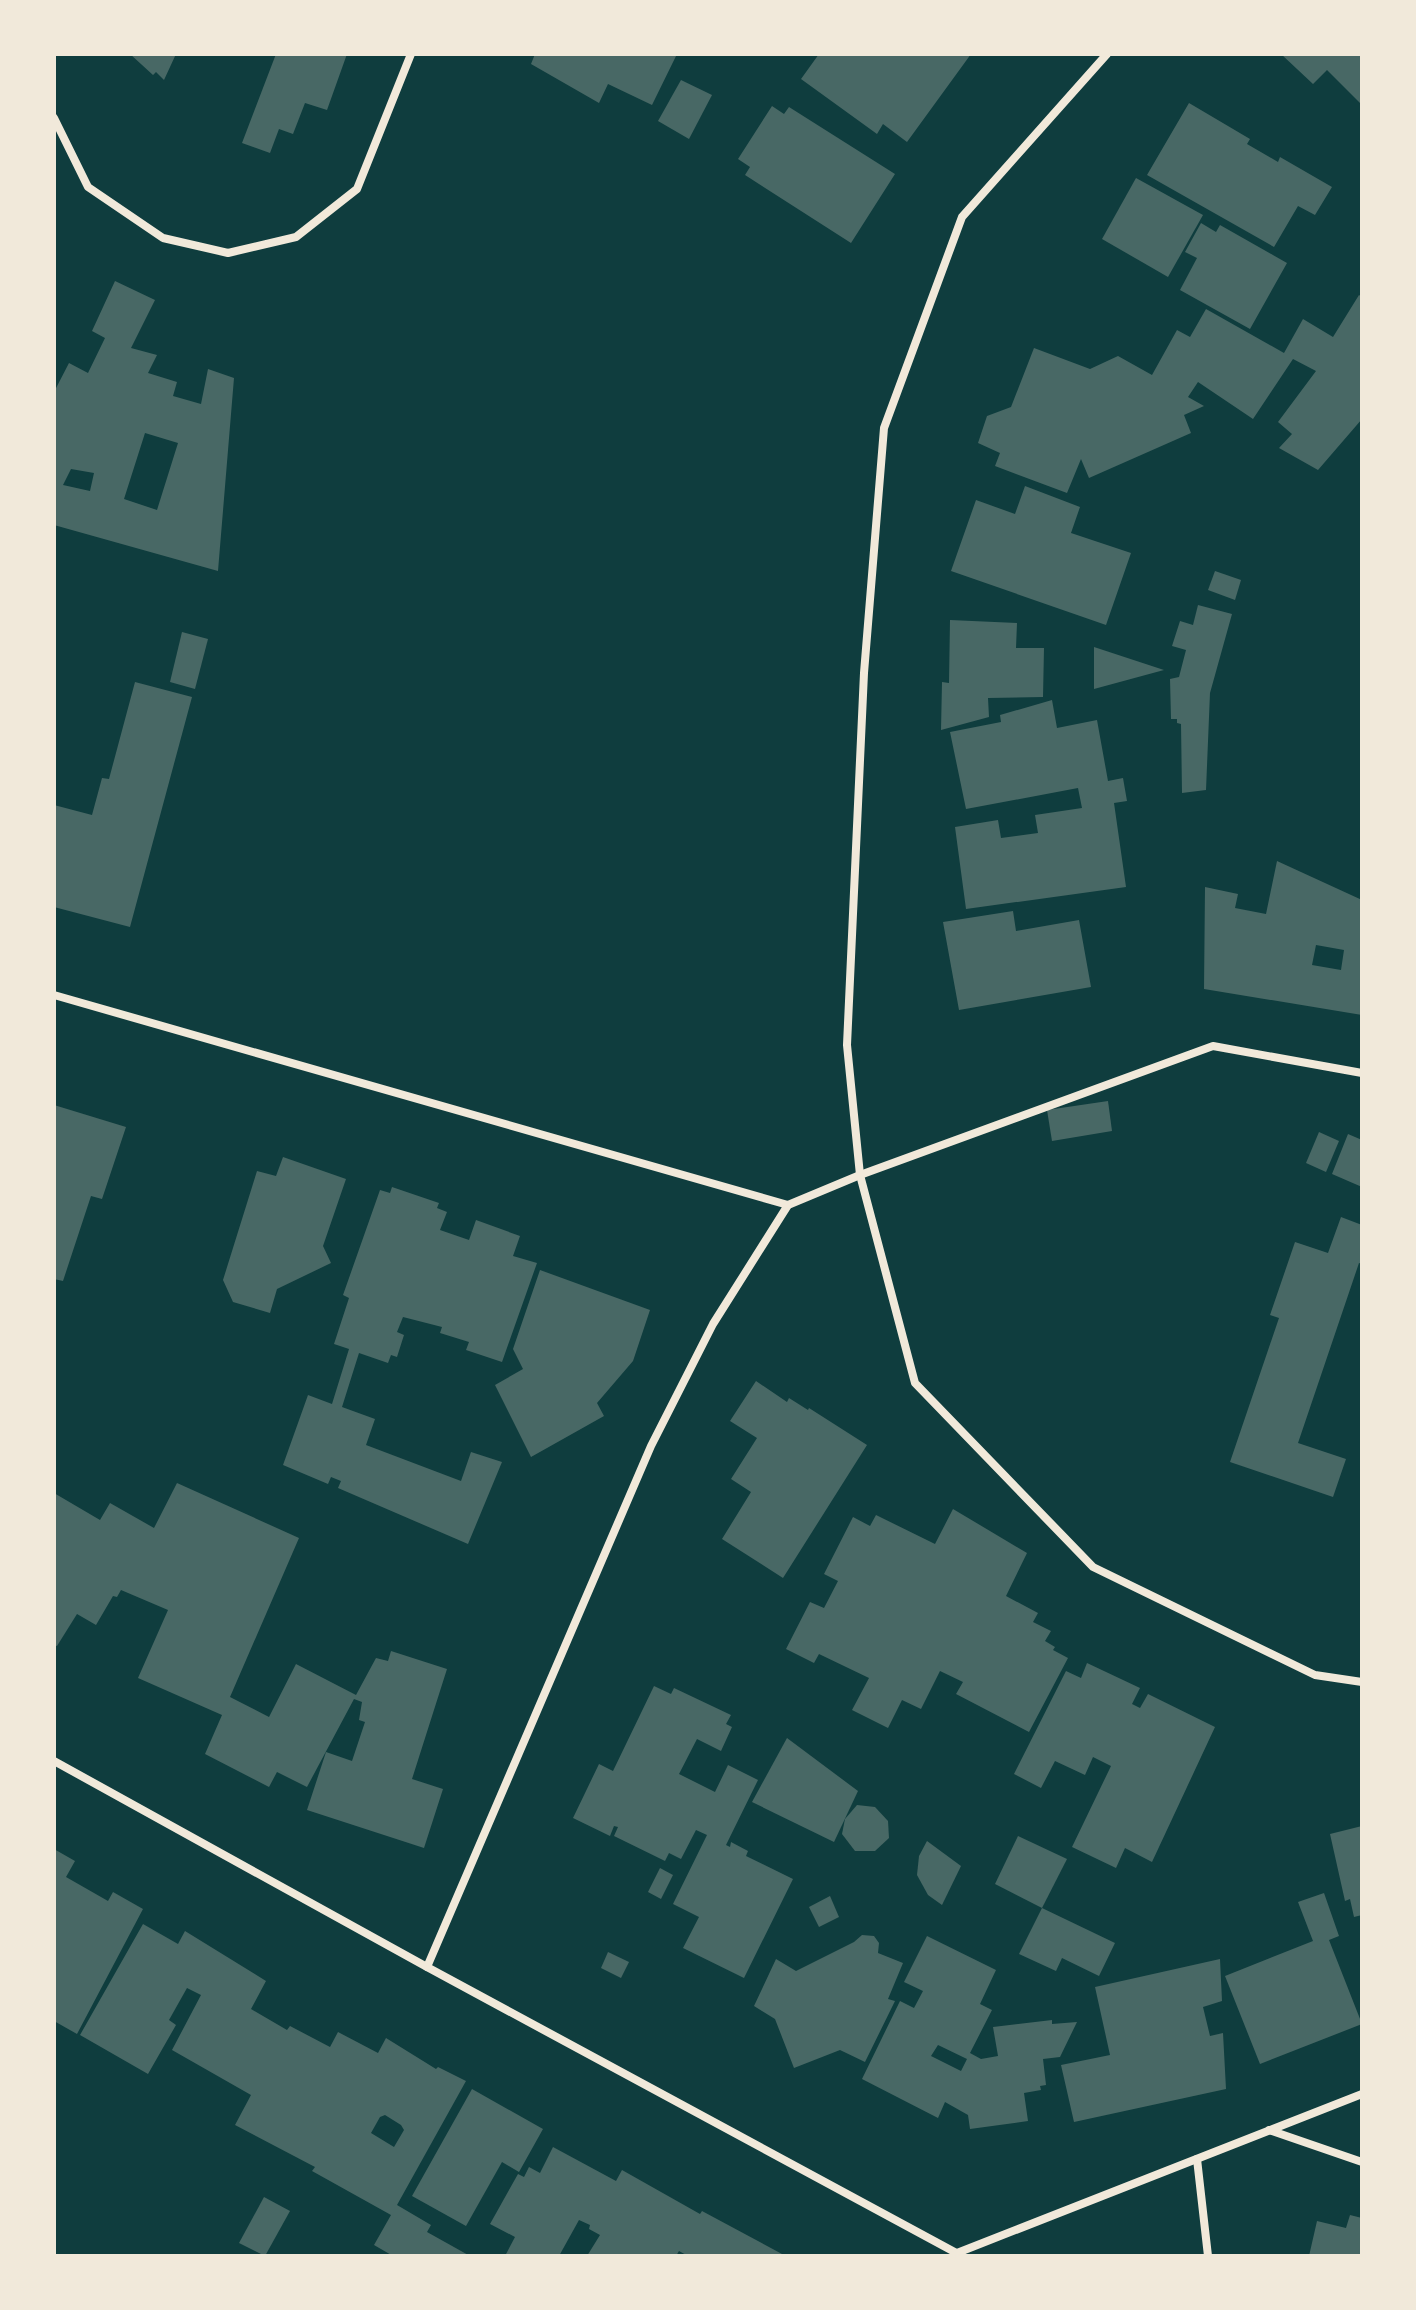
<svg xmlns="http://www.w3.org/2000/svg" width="1416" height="2310" viewBox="0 0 1416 2310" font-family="'Asap Condensed',sans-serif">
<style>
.building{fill:#486865;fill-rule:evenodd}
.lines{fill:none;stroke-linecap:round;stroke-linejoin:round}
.minor{stroke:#f1e9da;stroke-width:8}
</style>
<rect width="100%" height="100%" fill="#0f3d3e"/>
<g class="building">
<path d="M 130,54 L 176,54 L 164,80 L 156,72 L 153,75 Z"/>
<path d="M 276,54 L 347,54 L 327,110 L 305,103 L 293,134 L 279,129 L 270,153 L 242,143 Z"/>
<path d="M 535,54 L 677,54 L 652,105 L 608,84 L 599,103 L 531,64 Z"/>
<path d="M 819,54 L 971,54 L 907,142 L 883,124 L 877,134 L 801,79 Z"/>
<path d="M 1281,54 L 1362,54 L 1362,105 L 1327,70 L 1313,84 Z"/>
<path d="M 681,80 L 712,95 L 689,139 L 658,121 Z"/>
<path d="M 1189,103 L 1250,139 L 1247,144 L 1278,162 L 1280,157 L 1332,187 L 1315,215 L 1298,206 L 1274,247 L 1147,175 Z"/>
<path d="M 772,106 L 784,114 L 789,107 L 895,174 L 851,243 L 745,175 L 750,167 L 738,159 Z"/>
<path d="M 1136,178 L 1203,215 L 1168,277 L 1102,239 Z"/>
<path d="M 1201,223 L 1216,232 L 1220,225 L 1287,263 L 1250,329 L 1180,290 L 1197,258 L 1185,252 Z"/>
<path d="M 115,281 L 155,300 L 131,348 L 157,355 L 148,373 L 177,382 L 173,396 L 201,404 L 208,369 L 234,378 L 218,571 L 54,525 L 54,392 L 69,363 L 88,373 L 105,338 L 92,331 ZM 145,433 L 178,443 L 157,510 L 124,499 ZM 71,469 L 94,473 L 90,491 L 63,485 Z"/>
<path d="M 1359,295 L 1362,297 L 1362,419 L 1318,470 L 1279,448 L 1292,434 L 1278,422 L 1316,371 L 1293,359 L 1253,419 L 1198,382 L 1188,397 L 1204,406 L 1184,415 L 1191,433 L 1089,478 L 1081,459 L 1067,493 L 995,466 L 1000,453 L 978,443 L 987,416 L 1011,407 L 1034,348 L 1090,369 L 1118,356 L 1152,375 L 1177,330 L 1190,337 L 1206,309 L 1284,353 L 1303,319 L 1333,337 Z"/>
<path d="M 1025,486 L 1080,507 L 1071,533 L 1131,553 L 1106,625 L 951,571 L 976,500 L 1015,514 Z"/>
<path d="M 1215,571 L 1241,580 L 1235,600 L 1208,590 Z"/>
<path d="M 1198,605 L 1232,614 L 1210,693 L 1206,790 L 1182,793 L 1181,724 L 1177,723 L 1177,719 L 1171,719 L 1170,679 L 1179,677 L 1186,650 L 1172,646 L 1180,621 L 1193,625 Z"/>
<path d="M 950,620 L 1017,623 L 1016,648 L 1044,648 L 1043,697 L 988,698 L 989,717 L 941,730 L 942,682 L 949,683 Z"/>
<path d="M 182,632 L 208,639 L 195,689 L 170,682 Z"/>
<path d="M 1094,647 L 1164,670 L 1094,689 Z"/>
<path d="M 135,682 L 192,697 L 130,927 L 54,907 L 54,805 L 92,815 L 102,778 L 109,779 Z"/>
<path d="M 1052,700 L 1057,728 L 1097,720 L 1108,781 L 1123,778 L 1127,801 L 1114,803 L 1126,887 L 966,909 L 955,827 L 998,820 L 1001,838 L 1038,833 L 1035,815 L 1082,808 L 1078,788 L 966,809 L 950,732 L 1001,722 L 1000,715 Z"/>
<path d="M 1277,861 L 1362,900 L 1362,1015 L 1204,989 L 1205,887 L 1238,894 L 1235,908 L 1266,914 ZM 1316,945 L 1344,950 L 1341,970 L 1312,965 Z"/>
<path d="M 1013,911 L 1016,931 L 1079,920 L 1091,987 L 959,1010 L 943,922 Z"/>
<path d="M 1108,1101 L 1112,1131 L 1052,1141 L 1047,1110 Z"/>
<path d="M 54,1105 L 126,1127 L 102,1199 L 91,1196 L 63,1281 L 54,1279 Z"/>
<path d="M 1319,1132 L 1339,1141 L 1326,1172 L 1306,1163 Z"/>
<path d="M 1348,1134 L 1362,1140 L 1362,1187 L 1332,1174 Z"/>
<path d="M 283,1157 L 346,1179 L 323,1246 L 331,1263 L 277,1289 L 270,1313 L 233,1302 L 223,1280 L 257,1171 L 276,1176 Z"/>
<path d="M 392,1187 L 439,1203 L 437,1208 L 447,1212 L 440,1230 L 469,1240 L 476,1220 L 520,1236 L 513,1256 L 537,1263 L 502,1362 L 466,1350 L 469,1342 L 440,1333 L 442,1327 L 403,1317 L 397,1332 L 404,1335 L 397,1357 L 391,1355 L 388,1363 L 359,1353 L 342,1407 L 375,1419 L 366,1445 L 461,1481 L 471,1452 L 502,1462 L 468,1544 L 338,1488 L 341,1481 L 331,1477 L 328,1484 L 283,1465 L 308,1395 L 332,1404 L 349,1349 L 334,1344 L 349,1298 L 343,1295 L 380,1190 L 390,1193 Z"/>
<path d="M 1341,1217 L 1362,1225 L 1362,1264 L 1359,1263 L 1298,1443 L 1346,1459 L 1333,1497 L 1230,1462 L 1279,1318 L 1270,1315 L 1295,1242 L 1328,1253 Z"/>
<path d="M 540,1270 L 650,1310 L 633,1361 L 597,1403 L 604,1416 L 531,1457 L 495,1385 L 523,1369 L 513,1349 Z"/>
<path d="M 756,1381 L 787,1402 L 789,1398 L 808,1410 L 809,1408 L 867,1445 L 783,1578 L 722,1539 L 751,1492 L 731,1479 L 757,1438 L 730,1421 Z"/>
<path d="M 177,1483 L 299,1538 L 230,1697 L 269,1717 L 296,1664 L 356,1695 L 376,1658 L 388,1661 L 391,1651 L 447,1669 L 412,1779 L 443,1789 L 424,1848 L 307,1810 L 326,1752 L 352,1761 L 365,1722 L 359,1720 L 362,1702 L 354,1699 L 307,1787 L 277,1772 L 269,1787 L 205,1754 L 222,1715 L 138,1678 L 168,1610 L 121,1590 L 117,1597 L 113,1596 L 96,1625 L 77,1614 L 57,1646 L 54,1645 L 54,1493 L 100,1520 L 110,1503 L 154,1528 Z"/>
<path d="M 953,1509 L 1027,1553 L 1006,1596 L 1038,1613 L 1033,1622 L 1051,1631 L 1045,1641 L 1055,1647 L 1053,1650 L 1068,1658 L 1029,1732 L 956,1694 L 963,1682 L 940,1671 L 921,1709 L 902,1700 L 888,1728 L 852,1710 L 869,1678 L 819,1654 L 814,1663 L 786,1649 L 810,1602 L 824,1608 L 838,1581 L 824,1574 L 853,1517 L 870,1526 L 876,1515 L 935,1544 Z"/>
<path d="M 1087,1663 L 1140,1688 L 1132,1704 L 1140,1708 L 1148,1694 L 1215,1727 L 1152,1862 L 1125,1848 L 1116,1868 L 1072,1847 L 1111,1766 L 1093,1757 L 1085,1775 L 1055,1761 L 1041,1788 L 1014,1774 L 1066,1671 L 1081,1678 Z"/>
<path d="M 654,1686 L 671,1694 L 674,1688 L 731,1715 L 726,1724 L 732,1727 L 721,1751 L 697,1739 L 679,1774 L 715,1792 L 728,1765 L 758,1780 L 726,1845 L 730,1847 L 731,1842 L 748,1851 L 746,1856 L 793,1879 L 744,1978 L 683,1948 L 699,1917 L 673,1904 L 707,1835 L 696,1830 L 681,1859 L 669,1853 L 665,1861 L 614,1836 L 618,1827 L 614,1826 L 610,1836 L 573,1818 L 599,1764 L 613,1771 Z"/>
<path d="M 787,1738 L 858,1791 L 834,1842 L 752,1802 Z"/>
<path d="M 857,1805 L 875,1807 L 888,1821 L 889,1838 L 875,1851 L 855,1851 L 842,1834 L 845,1819 Z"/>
<path d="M 1362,1826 L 1362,1915 L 1354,1917 L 1350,1899 L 1345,1901 L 1330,1834 Z"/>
<path d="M 1018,1836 L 1067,1859 L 1042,1908 L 995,1884 Z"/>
<path d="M 927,1841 L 961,1866 L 942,1905 L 928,1895 L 917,1875 L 919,1856 Z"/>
<path d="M 54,1849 L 75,1861 L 66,1877 L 108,1901 L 113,1892 L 143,1909 L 77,2034 L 54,2021 Z"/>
<path d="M 660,1868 L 673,1875 L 661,1899 L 648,1892 Z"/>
<path d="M 1324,1893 L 1339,1936 L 1329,1940 L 1362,2024 L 1260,2064 L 1225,1976 L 1313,1941 L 1298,1902 Z"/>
<path d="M 830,1896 L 839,1917 L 819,1927 L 809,1907 Z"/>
<path d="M 1042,1908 L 1115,1943 L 1099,1976 L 1062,1958 L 1056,1971 L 1019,1954 Z"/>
<path d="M 143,1924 L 178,1944 L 185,1931 L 266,1981 L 251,2009 L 287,2030 L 290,2026 L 330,2047 L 338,2032 L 378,2053 L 386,2038 L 436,2069 L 438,2067 L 466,2081 L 397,2205 L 431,2225 L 427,2232 L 470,2256 L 393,2256 L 374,2245 L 391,2215 L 312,2171 L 315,2167 L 235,2125 L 251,2095 L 172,2050 L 201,1995 L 187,1988 L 169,2020 L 176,2025 L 148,2074 L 80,2035 ZM 385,2115 L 401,2125 L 404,2130 L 394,2147 L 371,2133 L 380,2117 Z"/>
<path d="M 862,1935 L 874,1936 L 879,1943 L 878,1953 L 903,1963 L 888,1999 L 895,2001 L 865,2062 L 840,2050 L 794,2068 L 775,2019 L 754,2006 L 776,1959 L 796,1971 L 854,1942 Z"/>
<path d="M 927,1936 L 996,1970 L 980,2004 L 992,2010 L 970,2053 L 981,2059 L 998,2056 L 993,2027 L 1052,2020 L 1052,2024 L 1077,2022 L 1060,2057 L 1043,2059 L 1046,2085 L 1040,2086 L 1041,2090 L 1024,2093 L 1028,2121 L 970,2129 L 968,2115 L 945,2102 L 938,2118 L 862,2079 L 900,2001 L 914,2008 L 923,1991 L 904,1982 ZM 938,2045 L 967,2059 L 961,2071 L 931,2056 Z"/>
<path d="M 608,1952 L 629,1962 L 621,1978 L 601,1968 Z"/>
<path d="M 1220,1959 L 1222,2001 L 1203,2007 L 1210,2036 L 1223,2033 L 1226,2089 L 1074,2122 L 1061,2065 L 1110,2055 L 1095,1987 Z"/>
<path d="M 472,2089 L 543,2129 L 519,2172 L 502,2162 L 466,2226 L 412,2196 Z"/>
<path d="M 553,2147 L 616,2181 L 622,2170 L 700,2214 L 702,2211 L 782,2254 L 781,2256 L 688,2256 L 679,2251 L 676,2256 L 587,2256 L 600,2235 L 589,2229 L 590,2225 L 579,2220 L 559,2256 L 505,2256 L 515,2237 L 490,2224 L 518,2174 L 524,2177 L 529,2167 L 540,2173 Z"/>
<path d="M 264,2197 L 290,2211 L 265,2256 L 239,2243 Z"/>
<path d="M 1350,2215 L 1362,2218 L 1362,2256 L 1309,2256 L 1317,2221 L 1346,2228 Z"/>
</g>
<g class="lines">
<g class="minor">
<path d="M 1107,54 L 962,217 L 884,428 L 864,673 L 847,1045 L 860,1175 L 915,1383 L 1093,1567 L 1315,1675 L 1362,1682"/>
<path d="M 54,118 L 88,187 L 163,238 L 228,253 L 296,237 L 357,189 L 411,54"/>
<path d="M 54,995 L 788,1205"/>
<path d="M 54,1761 L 427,1967 L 962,2256"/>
<path d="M 427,1967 L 651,1446 L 713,1324 L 788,1205 L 860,1175 L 1213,1046 L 1362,1073"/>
<path d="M 1269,2130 L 1362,2162"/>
<path d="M 1197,2159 L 1208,2256"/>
<path d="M 957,2253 L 1362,2094"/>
</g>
</g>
<rect width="1416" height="2310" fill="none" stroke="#f1e9da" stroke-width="112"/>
</svg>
